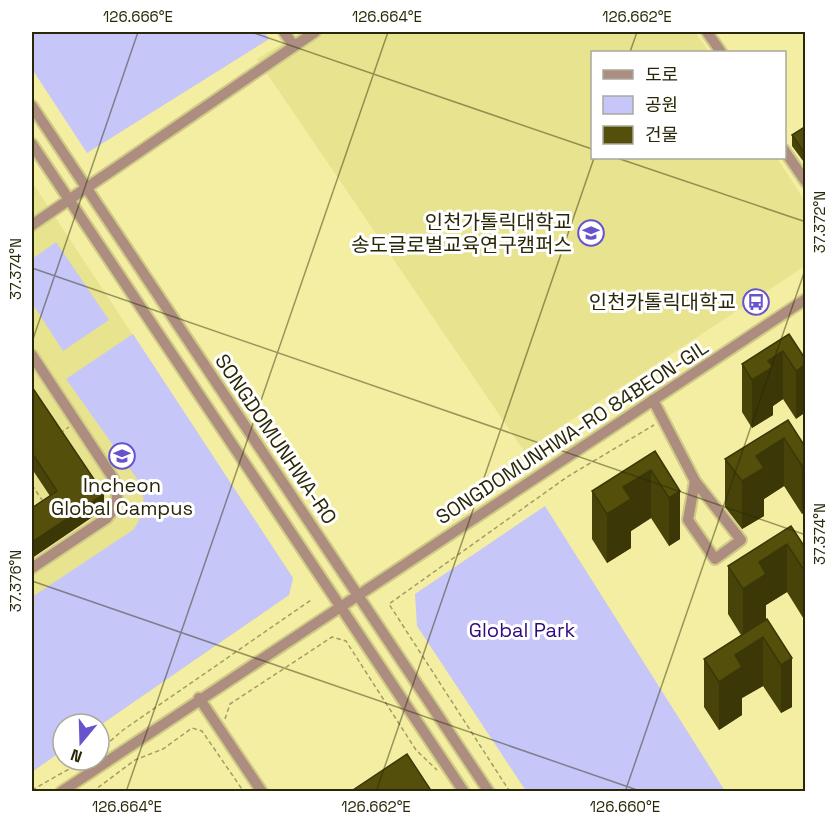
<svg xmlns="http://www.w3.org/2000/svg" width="837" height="823" viewBox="0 0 837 823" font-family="'Space Grotesk','Noto Sans KR',sans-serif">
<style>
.built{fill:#e8e38e}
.green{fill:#c6c6f9}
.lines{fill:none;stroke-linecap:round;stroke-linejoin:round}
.minor-casing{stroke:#cfca86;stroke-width:14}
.path{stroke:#a19d63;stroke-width:1.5;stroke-dasharray:4.5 3;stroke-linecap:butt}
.minor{stroke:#ad8d7f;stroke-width:10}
.wall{fill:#484409}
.shaded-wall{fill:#3b3707}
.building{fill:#544f0a;stroke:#3b3707;stroke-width:1.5}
.ticks{fill:none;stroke:#292707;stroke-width:1.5;stroke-opacity:0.45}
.labels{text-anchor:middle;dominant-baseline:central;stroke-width:6;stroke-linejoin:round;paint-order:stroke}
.poi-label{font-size:20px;fill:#292707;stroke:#fff;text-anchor:end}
.street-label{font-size:20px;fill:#292707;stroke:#fff}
.park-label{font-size:20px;fill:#300a80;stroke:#fff}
.neatline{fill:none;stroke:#292707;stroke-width:2}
.ticks-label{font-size:15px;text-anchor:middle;fill:#292707}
</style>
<rect width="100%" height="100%" fill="#f3eea2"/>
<g class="built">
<path d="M 301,32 L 695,32 L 709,52 L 592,52 L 592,158 L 777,158 L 805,201 L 805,266 L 524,451 L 257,59 Z"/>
<path d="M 32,182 L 293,578 L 289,595 L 99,726 L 63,724 L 63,750 L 32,772 Z"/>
</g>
<g class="green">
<path d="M 32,32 L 264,32 L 269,39 L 87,153 L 32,69 Z"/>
<path d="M 56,242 L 109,320 L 63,351 L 32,303 L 32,259 Z"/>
<path d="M 133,334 L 293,578 L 289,595 L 99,726 L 63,724 L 63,750 L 32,772 L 32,597 L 133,530 C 145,513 146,503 140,483 L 66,379 Z"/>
<path d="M 545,506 L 725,791 L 526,791 L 417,626 L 415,594 Z"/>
</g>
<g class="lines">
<g class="minor-casing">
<g id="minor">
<path d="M 284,32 L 294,46"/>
<path d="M 707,32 L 721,52"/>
<path d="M 32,106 L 489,792"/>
<path d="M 32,144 L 464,792"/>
<path d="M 784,150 L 806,182"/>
<path d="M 32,225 L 315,32"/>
<path d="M 32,355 L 113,478 C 119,495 119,504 107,518 L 32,568"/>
<path d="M 653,400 L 695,481 L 688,520 L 715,559 L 741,540 L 695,481"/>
<path d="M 199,698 L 262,792"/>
<path d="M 61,792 L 806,299"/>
</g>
</g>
<g class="path">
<path d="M 60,433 L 69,427"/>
<path d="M 32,485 L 42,500"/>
<path d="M 225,719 L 230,704 L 332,637 L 346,641 L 416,750 L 437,770"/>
<path d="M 99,751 L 123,730 L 311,600"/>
<path d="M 32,790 L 85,760"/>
<path d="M 92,792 L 135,760 L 163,749 L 192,728 L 202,731 L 244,792"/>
<path d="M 510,792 L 389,604 L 567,477 L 654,425"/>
</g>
<use href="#minor" class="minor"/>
</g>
<g class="wall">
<path d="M 806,126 L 806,165 L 792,146 L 792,135 Z"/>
<path d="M 789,334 L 806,360 L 796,419 L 783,399 L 773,406 L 773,415 L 752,428 L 742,412 L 742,364 Z"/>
<path d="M 32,387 L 104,509 L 32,558 L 32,508 L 50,496 L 32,469 Z"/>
<path d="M 788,420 L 806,448 L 802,514 L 784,486 L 764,499 L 764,516 L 742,529 L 725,507 L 725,459 Z"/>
<path d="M 655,451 L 680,491 L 680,539 L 669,546 L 651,518 L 631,531 L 631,548 L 607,563 L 592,539 L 592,491 Z"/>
<path d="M 791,526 L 806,549 L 805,621 L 787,592 L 766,605 L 766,619 L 792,658 L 792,707 L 781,713 L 763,686 L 742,698 L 742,715 L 719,730 L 704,707 L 704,659 L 741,635 L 728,614 L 728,566 Z"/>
</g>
<g class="shaded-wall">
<path d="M 783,351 L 783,399 L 773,406 L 773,415 L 752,428 L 752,380 L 768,361 Z"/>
<path d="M 806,364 L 806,412 L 796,419 L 796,371 Z"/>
<path d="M 784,438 L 784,486 L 764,499 L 764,516 L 742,529 L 742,481 L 756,456 Z"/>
<path d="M 806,464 L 806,512 L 802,514 L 802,466 Z"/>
<path d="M 651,470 L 651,518 L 631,531 L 631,548 L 607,563 L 607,514 L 623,487 Z"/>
<path d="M 680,491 L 680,539 L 669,546 L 669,498 Z"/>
<path d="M 104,494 L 104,509 L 32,558 L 32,542 Z"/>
<path d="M 787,544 L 787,592 L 766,605 L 766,622 L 743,637 L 743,589 L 759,562 Z"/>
<path d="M 806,572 L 806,620 L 805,621 L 805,572 Z"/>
<path d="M 763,637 L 763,686 L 742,698 L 742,715 L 719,730 L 719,682 L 735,655 Z"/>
<path d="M 792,658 L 792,707 L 781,713 L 781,665 Z"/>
</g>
<g class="building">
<path d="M 806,126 L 806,155 L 792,135 Z"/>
<path d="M 789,334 L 806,360 L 806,364 L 796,371 L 783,351 L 768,361 L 773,367 L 752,380 L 742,364 Z"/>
<path d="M 32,387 L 104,494 L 32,542 L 32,508 L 57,491 L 32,453 Z"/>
<path d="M 788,420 L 806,448 L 806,464 L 802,466 L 784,438 L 756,456 L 764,468 L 742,481 L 725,459 Z"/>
<path d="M 655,451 L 680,491 L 669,498 L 651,470 L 623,487 L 631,499 L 607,514 L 592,491 Z"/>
<path d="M 791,526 L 806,549 L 806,572 L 805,572 L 787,544 L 759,562 L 766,574 L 743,589 L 728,566 Z"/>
<path d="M 767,619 L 792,658 L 781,665 L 763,637 L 735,655 L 742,667 L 719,682 L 704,659 Z"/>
<path d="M 407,754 L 432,792 L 350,792 Z"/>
</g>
<path class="ticks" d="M 251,32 L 592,149M 630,52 L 637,32M 617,158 L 806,222M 32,268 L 806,535M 32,342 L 138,32M 32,581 L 643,792M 126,792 L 388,32M 376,792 L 594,158M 625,792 L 806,267"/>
<defs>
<g id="university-ring" transform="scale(1.35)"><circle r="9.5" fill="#fff" stroke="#6554cd" stroke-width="1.5"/><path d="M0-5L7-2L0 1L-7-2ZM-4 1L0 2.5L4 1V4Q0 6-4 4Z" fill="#6554cd"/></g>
<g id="bus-ring" transform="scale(1.35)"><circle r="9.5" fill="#fff" stroke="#6554cd" stroke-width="1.5"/><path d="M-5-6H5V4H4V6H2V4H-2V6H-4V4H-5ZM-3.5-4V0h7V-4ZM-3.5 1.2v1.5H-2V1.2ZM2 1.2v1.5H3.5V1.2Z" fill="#6554cd"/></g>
</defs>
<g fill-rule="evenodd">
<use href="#university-ring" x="591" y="233"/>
<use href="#bus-ring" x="756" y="302"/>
<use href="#university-ring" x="122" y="456"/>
</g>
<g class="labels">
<g class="poi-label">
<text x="572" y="222">인천가톨릭대학교<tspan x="572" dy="23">송도글로벌교육연구캠퍼스</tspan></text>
<text x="736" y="302">인천카톨릭대학교</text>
<text x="122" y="485" text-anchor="middle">Incheon<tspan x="122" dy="23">Global Campus</tspan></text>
</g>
<g class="street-label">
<text transform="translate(572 432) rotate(-33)">SONGDOMUNHWA-RO 84BEON-GIL</text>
<text transform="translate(276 439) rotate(56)">SONGDOMUNHWA-RO</text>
</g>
<g class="park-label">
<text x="522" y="630">Global Park</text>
</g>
</g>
<rect width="837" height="823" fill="none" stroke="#ffffff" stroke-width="66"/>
<rect x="591" y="51" width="195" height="108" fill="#ffffff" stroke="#a9a99c" stroke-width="1.5"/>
<rect x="603" y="70" width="30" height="9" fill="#ad8d7f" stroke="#a9a99c" stroke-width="1.5"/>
<text x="645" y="81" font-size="18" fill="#292707">도로</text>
<rect x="603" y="96" width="30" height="18" fill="#c6c6f9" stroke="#a9a99c" stroke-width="1.5"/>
<text x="645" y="111" font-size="18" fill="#292707">공원</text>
<rect x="603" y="126" width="30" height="18" fill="#544f0a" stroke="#a9a99c" stroke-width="1.5"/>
<text x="645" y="141" font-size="18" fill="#292707">건물</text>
<g transform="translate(81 742) rotate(199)"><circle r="28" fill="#ffffff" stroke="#a9a99c" stroke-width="1.5"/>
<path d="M0-4.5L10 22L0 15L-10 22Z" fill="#6554cd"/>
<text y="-9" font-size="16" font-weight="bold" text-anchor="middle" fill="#292707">N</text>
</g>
<rect x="33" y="33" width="771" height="757" class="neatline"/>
<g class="ticks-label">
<text x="138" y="22">126.666°E</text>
<text x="387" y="22">126.664°E</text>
<text x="637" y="22">126.662°E</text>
<text transform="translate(820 222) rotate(-90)" y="5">37.372°N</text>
<text transform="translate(16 269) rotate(-90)" y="5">37.374°N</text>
<text transform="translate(820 534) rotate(-90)" y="5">37.374°N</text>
<text transform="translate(16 581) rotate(-90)" y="5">37.376°N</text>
<text x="127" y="812">126.664°E</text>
<text x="376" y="812">126.662°E</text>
<text x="625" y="812">126.660°E</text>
</g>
</svg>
